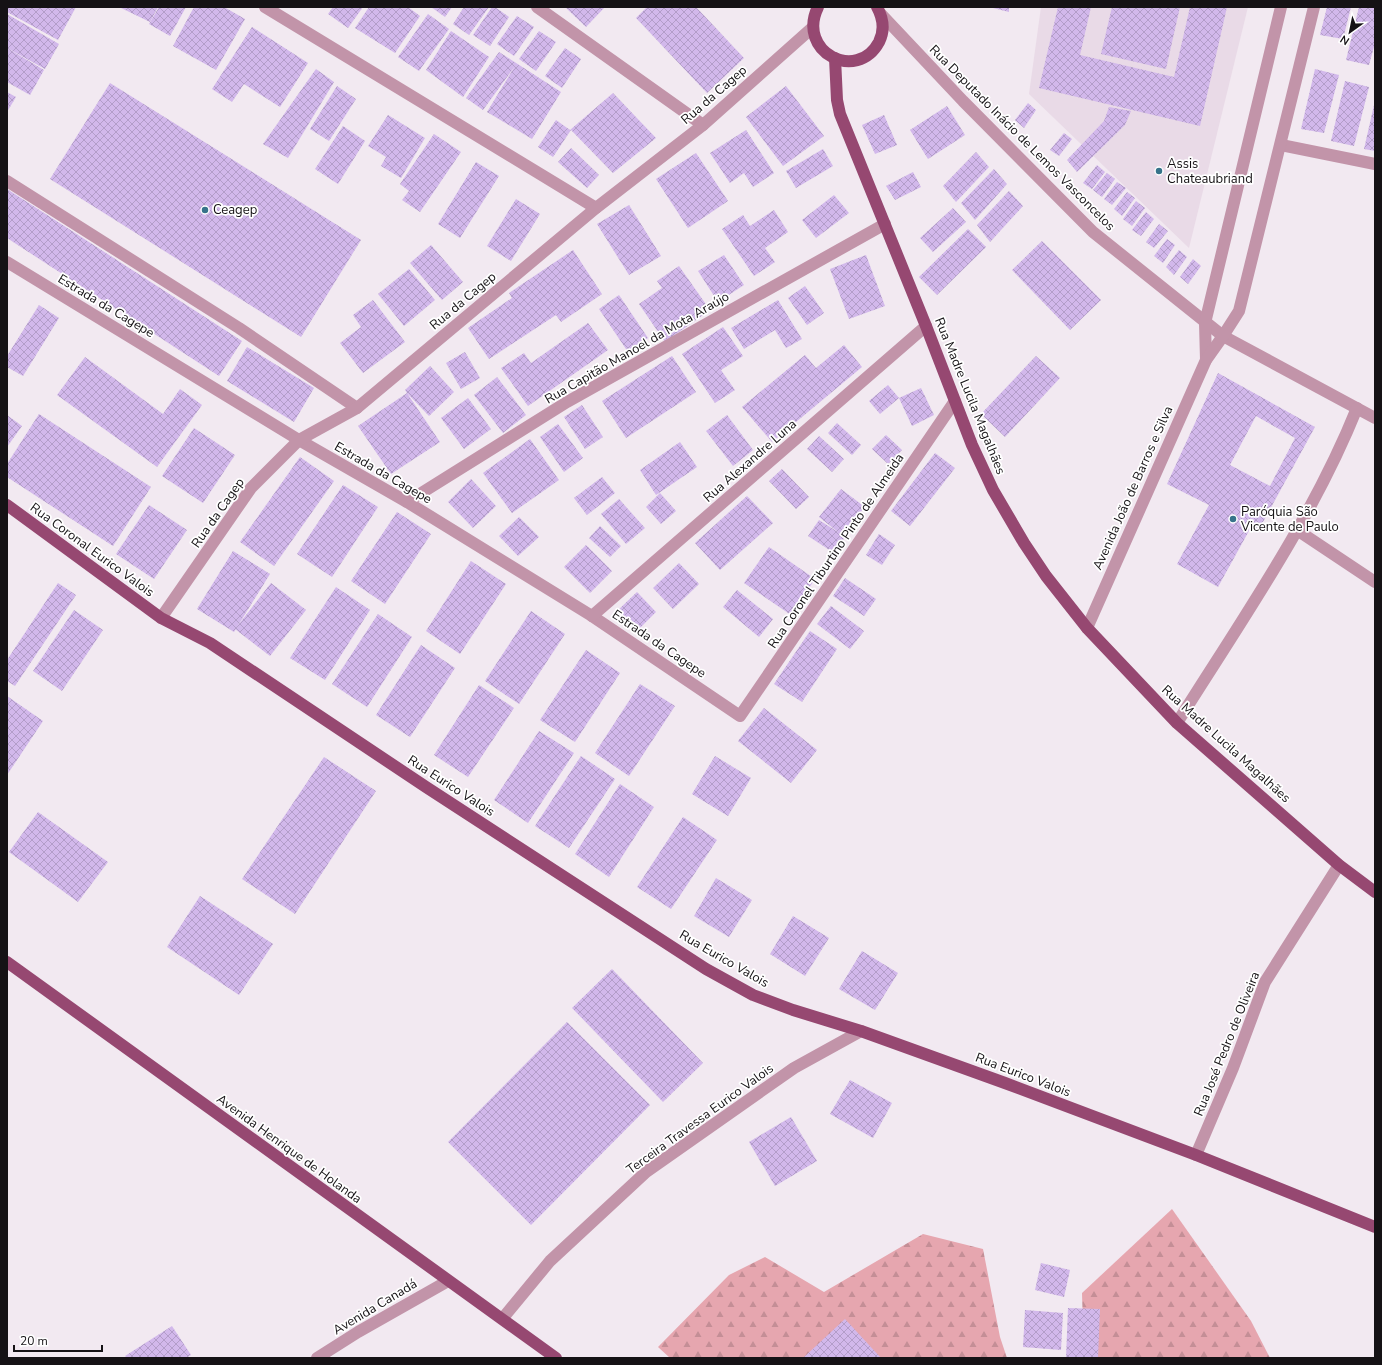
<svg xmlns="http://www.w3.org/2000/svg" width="1382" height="1365" viewBox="0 0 1382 1365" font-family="'Nunito Sans',sans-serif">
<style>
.built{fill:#e9dae7}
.forest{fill:url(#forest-firs)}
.building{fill:url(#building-cross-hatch);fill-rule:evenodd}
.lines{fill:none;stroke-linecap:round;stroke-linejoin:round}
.minor{stroke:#c294a9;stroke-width:12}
.major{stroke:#964871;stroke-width:12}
.poi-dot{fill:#37738a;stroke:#fff;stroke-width:1.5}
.labels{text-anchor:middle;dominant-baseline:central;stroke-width:3.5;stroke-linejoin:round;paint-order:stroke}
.street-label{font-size:13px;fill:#151215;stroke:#fff}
.poi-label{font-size:13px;fill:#151215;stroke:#fff;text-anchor:start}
</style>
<defs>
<pattern id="forest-firs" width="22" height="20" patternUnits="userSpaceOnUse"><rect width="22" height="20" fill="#e6a6af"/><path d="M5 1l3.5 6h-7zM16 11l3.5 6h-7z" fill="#c48e96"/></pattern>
<pattern id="building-cross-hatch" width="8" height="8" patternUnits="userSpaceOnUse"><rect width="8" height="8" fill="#d2b8eb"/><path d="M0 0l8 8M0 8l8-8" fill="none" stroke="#b39dc9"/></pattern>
</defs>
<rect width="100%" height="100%" fill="#f2e9f1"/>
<path class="built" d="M 1041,7 L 1248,7 L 1189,248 L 1029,94 Z"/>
<g class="forest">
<path d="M 1172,1209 L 1251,1321 L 1270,1358 L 1084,1358 L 1082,1293 Z"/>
<path d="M 923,1234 L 983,1249 L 1000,1337 L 1007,1358 L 670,1358 L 658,1347 L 729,1275 L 765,1257 L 824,1292 Z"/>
</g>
<g class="building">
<path d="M 7,7 L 76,7 L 58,40 L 7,12 Z"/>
<path d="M 119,7 L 158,7 L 150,22 Z"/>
<path d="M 159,7 L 186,7 L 170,36 L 149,24 Z"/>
<path d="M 194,7 L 224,7 L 245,19 L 216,70 L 173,46 Z"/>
<path d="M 333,7 L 363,7 L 348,28 L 328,14 Z"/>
<path d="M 369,7 L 408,7 L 420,16 L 395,53 L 355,28 Z"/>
<path d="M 431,7 L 452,7 L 445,17 Z"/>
<path d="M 464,7 L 489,7 L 469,35 L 453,24 Z"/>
<path d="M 492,7 L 495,7 L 509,17 L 490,46 L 473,35 Z"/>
<path d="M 565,7 L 605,7 L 586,27 Z"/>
<path d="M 647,7 L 696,7 L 744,58 L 707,93 L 636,18 Z"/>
<path d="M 989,7 L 1009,7 L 1009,12 Z"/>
<path d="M 1058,7 L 1091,7 L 1080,55 L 1174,77 L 1190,7 L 1227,7 L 1200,126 L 1039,88 Z"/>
<path d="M 1112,7 L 1180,7 L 1166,69 L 1101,54 Z"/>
<path d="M 1327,7 L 1351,7 L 1343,39 L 1320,35 Z"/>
<path d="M 1359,7 L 1375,7 L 1375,43 L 1369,65 L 1346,60 Z"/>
<path d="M 7,14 L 59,44 L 45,69 L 7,48 Z"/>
<path d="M 428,14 L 449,29 L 419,71 L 398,57 Z"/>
<path d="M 517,16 L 534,27 L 514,56 L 497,44 Z"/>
<path d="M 252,27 L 308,63 L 280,107 L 244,84 L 232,102 L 212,89 Z"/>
<path d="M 451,31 L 489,57 L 463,97 L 426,70 Z"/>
<path d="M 539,31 L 556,42 L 536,71 L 519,59 Z"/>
<path d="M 7,48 L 44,70 L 30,95 L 7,82 Z"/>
<path d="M 565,48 L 581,59 L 562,88 L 545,76 Z"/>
<path d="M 499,52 L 561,92 L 532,139 L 487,112 L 515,66 L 483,110 L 466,98 Z"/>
<path d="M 316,69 L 334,82 L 288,158 L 263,144 Z"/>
<path d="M 1315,69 L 1339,75 L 1324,133 L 1301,129 Z"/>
<path d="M 1345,81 L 1369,87 L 1354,146 L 1331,141 Z"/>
<path d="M 110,83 L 361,240 L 301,337 L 50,179 Z"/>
<path d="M 337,86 L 356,99 L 329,141 L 310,129 Z"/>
<path d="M 786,86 L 824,136 L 783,166 L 746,117 Z"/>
<path d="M 7,92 L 16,97 L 7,112 Z"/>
<path d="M 613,93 L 656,138 L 613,173 L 571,130 L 553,157 L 538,147 L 556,120 L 570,130 Z"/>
<path d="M 1028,103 L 1036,110 L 1024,128 L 1015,120 Z"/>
<path d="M 1374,105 L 1375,105 L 1375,151 L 1364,149 Z"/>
<path d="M 947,106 L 965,135 L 928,159 L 910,130 Z"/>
<path d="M 1109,107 L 1131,111 L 1125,125 L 1077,172 L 1067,160 L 1104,121 Z"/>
<path d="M 388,115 L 425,138 L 401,178 L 381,166 L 386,157 L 368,146 Z"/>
<path d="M 884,115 L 897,145 L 875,154 L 862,125 Z"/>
<path d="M 343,126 L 365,141 L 338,184 L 315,169 Z"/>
<path d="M 746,130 L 774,173 L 753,187 L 744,173 L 730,183 L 710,153 Z"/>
<path d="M 1064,133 L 1072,139 L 1059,156 L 1050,150 Z"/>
<path d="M 434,134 L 461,152 L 420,212 L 402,200 L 409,191 L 400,184 Z"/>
<path d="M 571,148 L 599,175 L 587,188 L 558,162 Z"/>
<path d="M 823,149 L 833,166 L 796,188 L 786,171 Z"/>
<path d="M 976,152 L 989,167 L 956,202 L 943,186 Z"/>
<path d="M 696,153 L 728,201 L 688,228 L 656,179 Z"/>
<path d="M 476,162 L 499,176 L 460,238 L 438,224 Z"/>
<path d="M 1097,165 L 1105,172 L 1092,189 L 1083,183 Z"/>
<path d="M 994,169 L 1007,184 L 975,220 L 961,203 Z"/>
<path d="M 913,172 L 921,187 L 895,200 L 886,186 Z"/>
<path d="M 1107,173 L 1115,179 L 1102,197 L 1093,190 Z"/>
<path d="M 1117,182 L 1126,188 L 1112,205 L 1104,199 Z"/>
<path d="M 7,189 L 242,341 L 219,376 L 7,238 Z"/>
<path d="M 1009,191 L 1023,206 L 990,242 L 977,225 Z"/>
<path d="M 1127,192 L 1135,198 L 1122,216 L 1114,209 Z"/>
<path d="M 834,195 L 849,213 L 816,238 L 802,220 Z"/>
<path d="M 516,199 L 540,214 L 511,261 L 487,246 Z"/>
<path d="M 1136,201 L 1145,208 L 1132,226 L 1123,219 Z"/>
<path d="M 629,205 L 661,256 L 629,275 L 597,224 Z"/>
<path d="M 953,208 L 966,222 L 933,252 L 920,238 Z"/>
<path d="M 774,210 L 788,232 L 765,248 L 775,262 L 754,276 L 722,229 L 743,215 L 750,226 Z"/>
<path d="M 1146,212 L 1154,219 L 1141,236 L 1132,230 Z"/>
<path d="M 1159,224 L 1168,231 L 1154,248 L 1146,242 Z"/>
<path d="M 968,229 L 986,247 L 937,295 L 919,277 Z"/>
<path d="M 1167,239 L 1175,245 L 1163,263 L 1154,256 Z"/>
<path d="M 1042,241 L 1101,300 L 1070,330 L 1012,270 Z"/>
<path d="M 431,245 L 463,282 L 442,300 L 410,263 Z"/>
<path d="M 573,250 L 602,294 L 561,322 L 556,315 L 489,359 L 468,328 L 512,298 L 509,293 Z"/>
<path d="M 1179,250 L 1187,257 L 1174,275 L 1166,267 Z"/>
<path d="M 724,255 L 744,285 L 718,302 L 698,271 Z"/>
<path d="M 866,255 L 885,306 L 849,319 L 830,269 Z"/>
<path d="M 1193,259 L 1201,266 L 1188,284 L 1180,277 Z"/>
<path d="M 679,266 L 710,310 L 665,342 L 639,304 L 662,288 L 657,281 Z"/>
<path d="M 409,269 L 435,300 L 404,326 L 378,294 Z"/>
<path d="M 805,286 L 824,313 L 807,325 L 788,298 Z"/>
<path d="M 619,295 L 648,338 L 628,352 L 599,309 Z"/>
<path d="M 373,300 L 405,342 L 363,373 L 340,343 L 361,327 L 353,315 Z"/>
<path d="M 778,300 L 802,339 L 786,348 L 775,330 L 744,349 L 731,328 Z"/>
<path d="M 39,305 L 59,318 L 23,376 L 7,367 L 7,356 Z"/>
<path d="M 588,323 L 608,350 L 528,406 L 501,368 L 524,353 L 531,363 Z"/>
<path d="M 723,327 L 743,356 L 721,370 L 735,390 L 715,403 L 682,354 Z"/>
<path d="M 844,345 L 862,367 L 772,442 L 742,407 L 805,355 L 816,368 Z"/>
<path d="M 247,347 L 314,388 L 294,422 L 227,381 Z"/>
<path d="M 465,352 L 480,378 L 461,389 L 446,363 Z"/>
<path d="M 672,356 L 696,392 L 626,438 L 602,401 Z"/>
<path d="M 1036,356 L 1060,378 L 1005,437 L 981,414 Z"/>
<path d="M 85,357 L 163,414 L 180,389 L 202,405 L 157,467 L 57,395 Z"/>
<path d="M 430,366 L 454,392 L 429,416 L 407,393 L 440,442 L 391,474 L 358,426 L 407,393 L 405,390 Z"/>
<path d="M 1218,373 L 1315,427 L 1257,533 L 1250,529 L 1218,587 L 1177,564 L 1209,505 L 1167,484 ZM 1256,416 L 1295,438 L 1270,486 L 1230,465 Z"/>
<path d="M 497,377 L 526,415 L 503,433 L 474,395 Z"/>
<path d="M 888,385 L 899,398 L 880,414 L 869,401 Z"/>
<path d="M 921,388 L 934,415 L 912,426 L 899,398 Z"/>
<path d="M 468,398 L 491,429 L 464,449 L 441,418 Z"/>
<path d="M 582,405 L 603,437 L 585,449 L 564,417 Z"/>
<path d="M 39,414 L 151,487 L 113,546 L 7,477 L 7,464 Z"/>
<path d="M 7,415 L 22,426 L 7,447 Z"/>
<path d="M 727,415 L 753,450 L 733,466 L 706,431 Z"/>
<path d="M 837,423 L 861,445 L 852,455 L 828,433 Z"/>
<path d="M 558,424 L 583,458 L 564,472 L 540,437 Z"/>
<path d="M 194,428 L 235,455 L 203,503 L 162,476 Z"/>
<path d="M 886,435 L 902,450 L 888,464 L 872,449 Z"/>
<path d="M 819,436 L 844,459 L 832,472 L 807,449 Z"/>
<path d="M 530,439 L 559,480 L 512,513 L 483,473 Z"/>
<path d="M 680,442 L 697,467 L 656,495 L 640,470 Z"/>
<path d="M 935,453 L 955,468 L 910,526 L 891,511 Z"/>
<path d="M 300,457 L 334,481 L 274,566 L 240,542 Z"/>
<path d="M 782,469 L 809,497 L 796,509 L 769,481 Z"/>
<path d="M 602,477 L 615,493 L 587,515 L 574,498 Z"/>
<path d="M 471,479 L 496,506 L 473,528 L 448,502 Z"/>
<path d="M 343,485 L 378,507 L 332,577 L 297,554 Z"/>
<path d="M 841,489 L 865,507 L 842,535 L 845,537 L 834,553 L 808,536 L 819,520 L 838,532 L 819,517 Z"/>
<path d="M 660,493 L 676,511 L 661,524 L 646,507 Z"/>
<path d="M 747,496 L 773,523 L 720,570 L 695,543 Z"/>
<path d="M 619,499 L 645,528 L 626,544 L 601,514 Z"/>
<path d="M 149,505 L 187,530 L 154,579 L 116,554 Z"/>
<path d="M 397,512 L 431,534 L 385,604 L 351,581 Z"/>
<path d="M 519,517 L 539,537 L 518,556 L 499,536 Z"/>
<path d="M 600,526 L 621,546 L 610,557 L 589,538 Z"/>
<path d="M 879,534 L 895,545 L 882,565 L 866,555 Z"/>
<path d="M 586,545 L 612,571 L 590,593 L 564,567 Z"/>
<path d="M 769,547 L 815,579 L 791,615 L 744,583 Z"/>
<path d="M 233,551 L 270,574 L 234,632 L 197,609 Z"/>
<path d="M 471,561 L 506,584 L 460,654 L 426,631 Z"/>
<path d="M 679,563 L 699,584 L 673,609 L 653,588 Z"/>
<path d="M 845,578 L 876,599 L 864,616 L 833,596 Z"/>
<path d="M 58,583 L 76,595 L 15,686 L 7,681 L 7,660 Z"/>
<path d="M 271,583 L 306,610 L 270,656 L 235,629 Z"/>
<path d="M 336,587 L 370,610 L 325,680 L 290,658 Z"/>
<path d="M 737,590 L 773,619 L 759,637 L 723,607 Z"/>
<path d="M 637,592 L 656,612 L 635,633 L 615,613 Z"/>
<path d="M 831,606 L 864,631 L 850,649 L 817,624 Z"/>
<path d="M 74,610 L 103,630 L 62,691 L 33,671 Z"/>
<path d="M 531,611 L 565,634 L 519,704 L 485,681 Z"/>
<path d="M 378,614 L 412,637 L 367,707 L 332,684 Z"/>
<path d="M 810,631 L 837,649 L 802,702 L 774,684 Z"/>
<path d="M 421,645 L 455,668 L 410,737 L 376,715 Z"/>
<path d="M 586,650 L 620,673 L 575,742 L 540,720 Z"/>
<path d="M 640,684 L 675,706 L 629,776 L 595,753 Z"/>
<path d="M 479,685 L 514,708 L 468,777 L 434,755 Z"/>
<path d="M 7,696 L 43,721 L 7,775 Z"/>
<path d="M 764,708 L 817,750 L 791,783 L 738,741 Z"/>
<path d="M 539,731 L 574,753 L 528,823 L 494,800 Z"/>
<path d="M 581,756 L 615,779 L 569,848 L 535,826 Z"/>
<path d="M 715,756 L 751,778 L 728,816 L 692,794 Z"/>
<path d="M 324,757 L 376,791 L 295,914 L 242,879 Z"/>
<path d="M 620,784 L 654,807 L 609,877 L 575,854 Z"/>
<path d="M 38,812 L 108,862 L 78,902 L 9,852 Z"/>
<path d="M 683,817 L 717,840 L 671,909 L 637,887 Z"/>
<path d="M 716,878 L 752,900 L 729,937 L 694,916 Z"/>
<path d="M 200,896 L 273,944 L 239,995 L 167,947 Z"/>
<path d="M 793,916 L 829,938 L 805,976 L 770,954 Z"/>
<path d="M 862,951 L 898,973 L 875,1010 L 839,989 Z"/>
<path d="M 612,969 L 703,1063 L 663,1102 L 572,1008 Z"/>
<path d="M 567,1022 L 650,1105 L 531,1225 L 448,1142 Z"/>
<path d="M 850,1080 L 892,1103 L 873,1138 L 830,1114 Z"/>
<path d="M 791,1117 L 817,1161 L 775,1186 L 749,1142 Z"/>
<path d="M 1041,1263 L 1070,1270 L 1064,1297 L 1035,1290 Z"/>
<path d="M 1068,1308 L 1100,1309 L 1098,1358 L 1066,1358 Z"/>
<path d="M 1025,1310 L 1063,1313 L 1061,1350 L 1023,1347 Z"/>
<path d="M 845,1319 L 881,1358 L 803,1358 Z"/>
<path d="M 172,1326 L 191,1355 L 186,1358 L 127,1358 L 125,1356 Z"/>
</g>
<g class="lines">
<g class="minor">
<path d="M 265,7 L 596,208"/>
<path d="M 537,7 L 703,125"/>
<path d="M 881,14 L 963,101 L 1093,232 L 1223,336 L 1375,418"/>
<path d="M 1281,145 L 1375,164"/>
<path d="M 7,181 L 239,328 L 357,408"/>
<path d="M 7,262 L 299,440 L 407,502 L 592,616 L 740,716 L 955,401"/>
<path d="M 1206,360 L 1205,323 L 1281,7"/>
<path d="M 407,502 L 567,402 L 885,224"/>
<path d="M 1297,530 L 1375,582"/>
<path d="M 592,616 L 926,326"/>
<path d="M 161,618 L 251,488 L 299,440 L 357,408 L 596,208 L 703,125 L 812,28"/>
<path d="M 1087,628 L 1206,360 L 1223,336 L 1239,311 L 1314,7"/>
<path d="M 1177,723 C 1241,621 1312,520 1357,408"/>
<path d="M 1196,1155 L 1233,1068 L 1265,982 L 1339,865"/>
<path d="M 503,1318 L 550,1261 L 646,1172 L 794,1068 L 861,1031"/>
<path d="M 317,1358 L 358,1332 L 448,1281"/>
</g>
<g class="major">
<path d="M 818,7 C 796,52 857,83 879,42 C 885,30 883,18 877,7"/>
<path d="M 835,58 L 837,100 L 840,114 L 926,326 L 972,445 L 993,490 L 1024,543 L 1046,576 L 1087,628 L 1177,723 L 1339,865 L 1375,892"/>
<path d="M 7,505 L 161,618 L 210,643 L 426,787 L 706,969 L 753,995 L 793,1010 L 861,1031 L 1005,1083 L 1196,1155 L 1375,1227"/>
<path d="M 7,962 L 556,1358"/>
</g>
</g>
<g class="poi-dot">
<circle cx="1159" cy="171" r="4"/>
<circle cx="205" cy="210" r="4"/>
<circle cx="1233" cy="519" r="4"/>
</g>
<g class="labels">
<g class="street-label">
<text transform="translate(714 95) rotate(-41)">Rua da Cagep</text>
<text transform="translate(1022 138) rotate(45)">Rua Deputado Inácio de Lemos Vasconcelos</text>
<text transform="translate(463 301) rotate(-40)">Rua da Cagep</text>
<text transform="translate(106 306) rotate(31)">Estrada da Cagepe</text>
<text transform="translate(637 348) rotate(-30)">Rua Capitão Manoel da Mota Araújo</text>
<text transform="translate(970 396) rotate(68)">Rua Madre Lucila Magalhães</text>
<text transform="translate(750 461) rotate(-41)">Rua Alexandre Luna</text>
<text transform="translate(383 473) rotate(30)">Estrada da Cagepe</text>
<text transform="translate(1133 488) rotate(-66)">Avenida João de Barros e Silva</text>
<text transform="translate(218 513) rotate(-55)">Rua da Cagep</text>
<text transform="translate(92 550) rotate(36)">Rua Coronal Eurico Valois</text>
<text transform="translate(836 551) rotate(-56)">Rua Coronel Tiburtino Pinto de Almeida</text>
<text transform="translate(659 644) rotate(34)">Estrada da Cagepe</text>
<text transform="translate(1226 744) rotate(42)">Rua Madre Lucila Magalhães</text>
<text transform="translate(451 786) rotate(33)">Rua Eurico Valois</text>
<text transform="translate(724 959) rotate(30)">Rua Eurico Valois</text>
<text transform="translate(1227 1044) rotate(-68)">Rua José Pedro de Oliveira</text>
<text transform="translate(1023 1075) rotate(21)">Rua Eurico Valois</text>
<text transform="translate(700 1119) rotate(-36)">Terceira Travessa Eurico Valois</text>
<text transform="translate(289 1149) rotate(36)">Avenida Henrique de Holanda</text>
<text transform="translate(375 1307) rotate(-31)">Avenida Canadá</text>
</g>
<g class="poi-label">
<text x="1167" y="164">Assis<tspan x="1167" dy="15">Chateaubriand</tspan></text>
<text x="213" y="210">Ceagep</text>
<text x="1241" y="512">Paróquia São<tspan x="1241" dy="15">Vicente de Paulo</tspan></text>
</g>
</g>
<rect width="1382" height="1365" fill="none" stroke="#151215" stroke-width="16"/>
<g transform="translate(1350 32) rotate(213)" stroke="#ffffff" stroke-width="3" paint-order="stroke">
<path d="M0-3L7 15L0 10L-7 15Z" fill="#151215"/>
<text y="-6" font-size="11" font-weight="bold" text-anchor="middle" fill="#151215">N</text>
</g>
<path d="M14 1345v6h88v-6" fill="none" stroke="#151215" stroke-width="2"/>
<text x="20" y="1345" font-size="12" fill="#151215" stroke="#ffffff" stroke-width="3" paint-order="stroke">20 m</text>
</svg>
